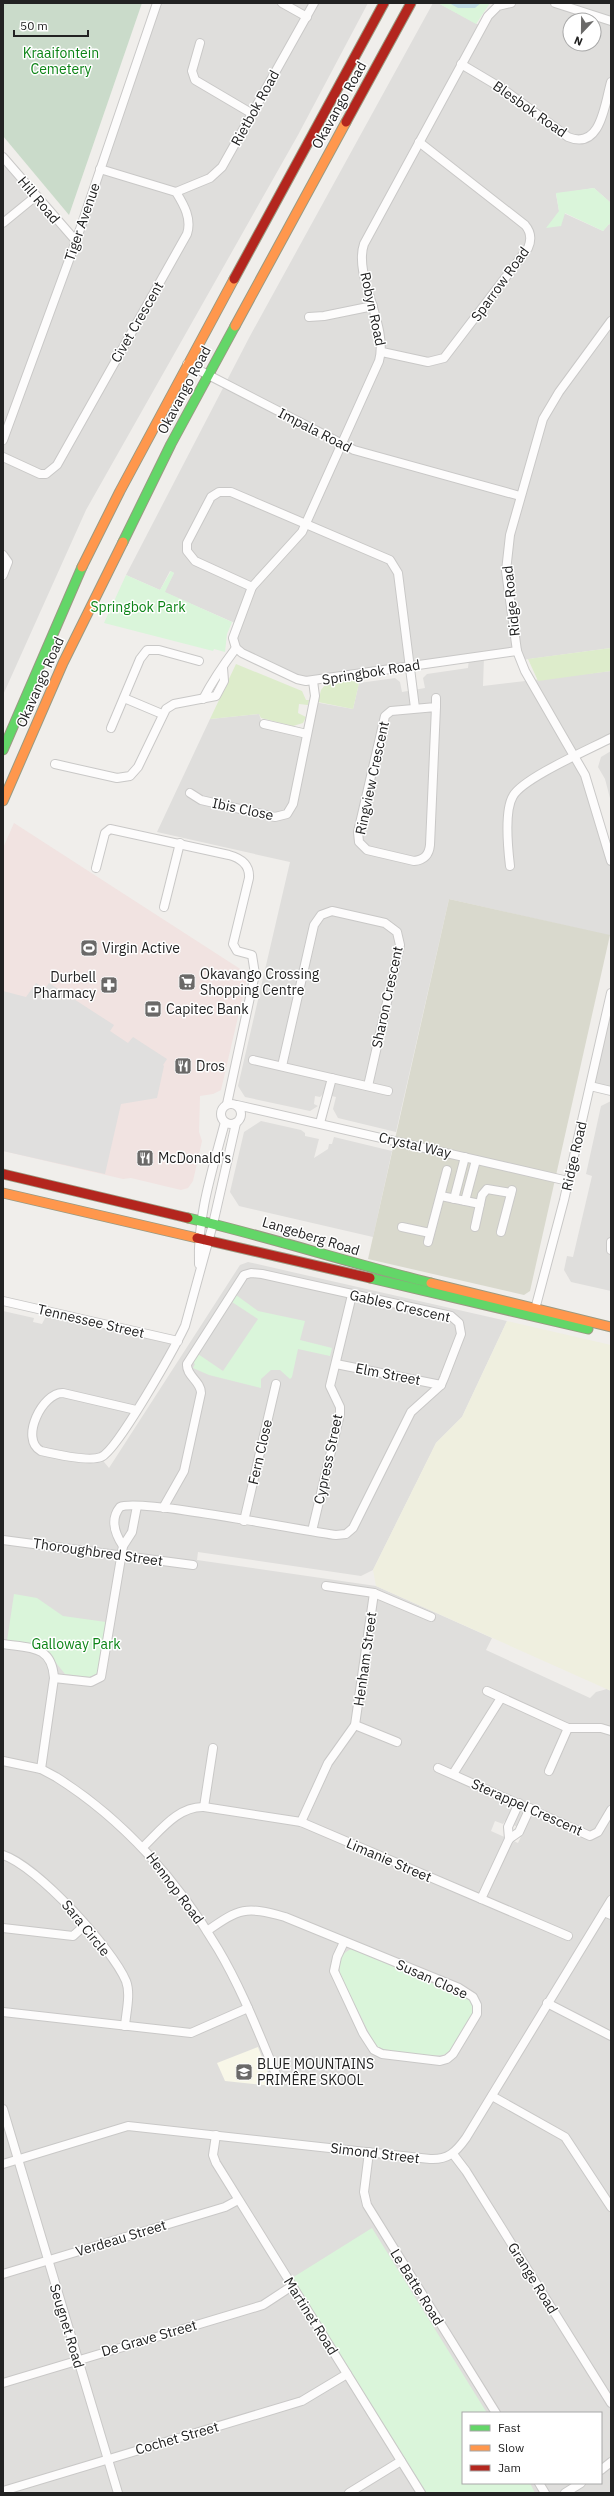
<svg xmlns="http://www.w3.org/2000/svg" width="614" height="2496" viewBox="0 0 614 2496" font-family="'IBM Plex Sans',sans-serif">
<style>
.residential{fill:#dfdedc;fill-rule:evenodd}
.commercial{fill:#f1e3e1}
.education{fill:#f8f7e8}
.construction{fill:#d9d9cd}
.farmland{fill:#efefdf}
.grass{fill:#ddeccb}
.cemetery{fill:#cadbca}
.park{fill:#daf5da}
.parking{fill:#e0dfde}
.water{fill:#bfdbe3}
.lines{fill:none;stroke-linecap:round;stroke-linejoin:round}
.street-casing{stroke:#c9c8c7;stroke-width:10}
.fast-casing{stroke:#999a82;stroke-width:11}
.slow-casing{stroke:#999a82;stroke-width:11}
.jam-casing{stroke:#999a82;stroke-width:11}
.street{stroke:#fdfcfc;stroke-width:8}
.fast{stroke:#63d668;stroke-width:9}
.slow{stroke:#ff974d;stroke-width:9}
.jam{stroke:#b3261e;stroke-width:9}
.labels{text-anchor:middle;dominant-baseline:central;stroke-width:3;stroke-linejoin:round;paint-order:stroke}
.park-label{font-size:14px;fill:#0c8416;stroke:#fff}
.street-label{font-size:14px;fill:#222;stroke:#fff}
.poi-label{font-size:14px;fill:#222;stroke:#fff;text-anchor:start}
</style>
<rect width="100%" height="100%" fill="#f0eeeb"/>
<g class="residential">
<path d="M 159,3 L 368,3 L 298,135 L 86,510 L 3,695 L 3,154 L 77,241 Z"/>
<path d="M 433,3 L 438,3 L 481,26 L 506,3 L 611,3 L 611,203 L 594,188 L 556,194 L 559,211 L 603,231 L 609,224 L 611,225 L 611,648 L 522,660 L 518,652 L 484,657 L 483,686 L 611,671 L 611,739 L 576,758 L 611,857 L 611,936 L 449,899 L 396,1132 L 338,1118 L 333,1109 L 336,1097 L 323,1094 L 320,1097 L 315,1096 L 314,1104 L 318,1106 L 310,1111 L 245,1097 L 238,1086 L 290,862 L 157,832 L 210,719 L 259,714 L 262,723 L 307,733 L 314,702 L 353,709 L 359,683 L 395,678 L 400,682 L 402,692 L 425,688 L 423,678 L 427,674 L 468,668 L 469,659 L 311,682 L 235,647 L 237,624 L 164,592 L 174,573 L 170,571 L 160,590 L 126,575 L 250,336 ZM 570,20 L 594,20 L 594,44 L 570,44 Z"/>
<path d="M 611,751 L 611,802 L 605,779 L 598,767 L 601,757 Z"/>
<path d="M 611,995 L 611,1090 L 590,1085 Z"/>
<path d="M 611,1101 L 611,1291 L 571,1282 L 564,1270 L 567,1256 L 573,1257 L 592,1176 L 586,1174 L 601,1106 Z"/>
<path d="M 261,1121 L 301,1130 L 305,1133 L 305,1136 L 319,1139 L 314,1158 L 328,1149 L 329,1144 L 332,1144 L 334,1137 L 392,1151 L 373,1237 L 239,1206 L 230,1192 L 244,1132 Z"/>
<path d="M 248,1262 L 507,1321 L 462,1417 L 436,1443 L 373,1570 L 361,1576 L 198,1552 L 197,1560 L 376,1586 L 492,1638 L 486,1650 L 590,1698 L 596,1692 L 607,1689 L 611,1691 L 611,2493 L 3,2493 L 3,1311 L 34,1318 L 33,1322 L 42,1324 L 48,1312 L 178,1341 L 111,1450 L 100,1457 L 109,1468 L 240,1265 ZM 495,1821 L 503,1824 L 505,1821 L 524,1830 L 518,1843 L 491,1831 ZM 463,2413 L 601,2413 L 601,2483 L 463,2483 Z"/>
</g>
<path class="commercial" d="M 14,823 L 248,974 L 221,1090 L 213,1094 L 200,1096 L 199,1132 L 202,1141 L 193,1181 L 188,1188 L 181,1190 L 131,1178 L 123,1179 L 3,1151 L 3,848 Z"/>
<path class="education" d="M 258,2047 L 273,2086 L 225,2081 L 217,2063 Z"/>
<path class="construction" d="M 449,899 L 610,935 L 530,1291 L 524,1295 L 368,1259 Z"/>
<path class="farmland" d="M 507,1321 L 611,1345 L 611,1691 L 376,1586 L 373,1570 L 436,1443 L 462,1417 Z"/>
<g class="grass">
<path d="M 611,648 L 611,671 L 538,681 L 528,659 Z"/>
<path d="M 236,664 L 302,691 L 306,700 L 309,700 L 308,705 L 299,704 L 298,713 L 306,717 L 303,723 L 293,726 L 261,718 L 259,714 L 210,719 Z"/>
<path d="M 360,679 L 353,709 L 318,702 L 321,690 L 325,685 Z"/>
</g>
<path class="cemetery" d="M 3,3 L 142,3 L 69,215 L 3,136 Z"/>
<g class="park">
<path d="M 438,3 L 490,3 L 476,24 Z"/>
<path d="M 594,188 L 611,203 L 611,225 L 609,224 L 603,231 L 565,213 L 561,226 L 546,228 L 559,211 L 556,193 Z"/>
<path d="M 171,571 L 174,573 L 165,592 L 232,622 L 227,634 L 225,652 L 214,649 L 213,651 L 104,623 L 126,575 L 160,590 Z"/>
<path d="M 236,1295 L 258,1311 L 305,1321 L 300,1340 L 332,1348 L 330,1356 L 298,1349 L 292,1377 L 290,1379 L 280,1370 L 271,1370 L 261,1379 L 261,1388 L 209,1375 L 193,1368 L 195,1364 L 192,1362 L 198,1354 L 223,1371 L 258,1319 L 232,1302 Z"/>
<path d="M 14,1594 L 37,1598 L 63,1616 L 106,1622 L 98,1673 L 89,1677 L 65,1674 L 44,1648 L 7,1641 Z"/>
<path d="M 352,1949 L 469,1999 C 472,2003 475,2008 473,2013 C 470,2022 453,2050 445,2054 C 435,2059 383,2052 375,2045 L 340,1974 C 339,1964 340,1952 352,1949 Z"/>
<path d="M 372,2228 L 487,2413 L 463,2413 L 463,2483 L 530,2483 L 535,2493 L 425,2493 L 292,2278 Z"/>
</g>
<path class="parking" d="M 36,983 L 45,989 L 49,983 L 114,1025 L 110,1031 L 128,1043 L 133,1037 L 167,1059 L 163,1065 L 164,1066 L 157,1098 L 121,1104 L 105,1174 L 3,1151 L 3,991 L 26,997 Z"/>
<path class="water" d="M 449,3 L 481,3 L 475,8 L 458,8 Z"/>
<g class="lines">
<g class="street-casing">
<g id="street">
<path d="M 282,3 L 307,17"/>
<path d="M 511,3 L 498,6 L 488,16 L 364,244 C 353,276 389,326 379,361 L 302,532 L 252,587 L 233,638 L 236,648 L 242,653 L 297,679 L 306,681 L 517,651"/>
<path d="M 555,3 L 611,21"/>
<path d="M 200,43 L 192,71 L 195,80 L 251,113"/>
<path d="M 461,64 L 503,89 L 568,137 C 601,151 605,103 611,82"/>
<path d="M 3,157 L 76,241"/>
<path d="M 176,192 L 210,178 L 222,167 L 314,3"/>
<path d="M 3,223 L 36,196"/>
<path d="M 309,317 L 324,316 L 373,306"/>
<path d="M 611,321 L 559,392 L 543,419 L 510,535 L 506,571 L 517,651 L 525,671 L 585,775 L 611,861"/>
<path d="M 382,352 L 428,362 L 444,358 L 528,248 C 532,239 531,232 525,225 L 419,142"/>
<path d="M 187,364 L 354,450 L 520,496"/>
<path d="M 3,440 L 76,241 L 157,3"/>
<path d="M 3,457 L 40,474 L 46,474 L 57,465 L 187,234 C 192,219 184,205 176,192 L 100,169"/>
<path d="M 3,555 L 8,562 L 3,575"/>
<path d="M 252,587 L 195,561 L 187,551 L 187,543 L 211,497 L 219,492 L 231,492 L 390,560 L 398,573 L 415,708"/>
<path d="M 124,698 L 162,714"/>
<path d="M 436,698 L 436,707 L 430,845 C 429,855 424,860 414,861 L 367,850 L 359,842 L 358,832 L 385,716 L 391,711 L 436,707"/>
<path d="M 203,699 C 213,680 224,664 236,648"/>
<path d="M 264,724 L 307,734"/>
<path d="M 111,728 L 140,659 L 147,650 L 159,650 L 199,661"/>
<path d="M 55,764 L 117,778 L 130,776 L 138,767 L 166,709 L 174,704 L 216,696 L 224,681 L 223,668"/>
<path d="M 190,793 L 201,800 L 275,817 L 287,814 L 293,804 L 315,696 L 313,681"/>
<path d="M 510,866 C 508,849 504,811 513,796 C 523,778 590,749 611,738"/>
<path d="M 96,868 L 105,833 L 110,829 L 229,855 C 240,858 250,864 249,878 L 233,944 L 237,951 L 252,955 L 255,974 L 227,1104"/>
<path d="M 164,907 L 180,843"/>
<path d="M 253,1060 L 388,1091"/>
<path d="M 282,1066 L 314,925 L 321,915 L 332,911 L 385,923 L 397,932 L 400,945 L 368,1086"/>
<path d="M 590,1086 L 611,1091"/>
<circle cx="231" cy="1114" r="10"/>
<path d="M 237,1105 L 568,1181"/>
<path d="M 320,1123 L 332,1078"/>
<path d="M 441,1196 L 480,1204"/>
<path d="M 454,1199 L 465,1157"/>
<path d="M 465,1201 L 476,1160"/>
<path d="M 402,1227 L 430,1233"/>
<path d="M 475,1227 L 482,1195 L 487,1189 L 511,1193"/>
<path d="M 501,1232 L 512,1190"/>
<path d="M 428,1242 L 447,1170"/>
<path d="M 611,1242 L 611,1250"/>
<path d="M 199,1264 C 197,1216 213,1168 225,1122"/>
<path d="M 3,1301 L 178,1341"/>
<path d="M 534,1313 L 564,1200 L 611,993"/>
<path d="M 336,1364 L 441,1385"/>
<path d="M 136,1410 L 63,1393 C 43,1392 19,1439 41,1451 C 54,1454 89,1462 101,1457 C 117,1451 175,1347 185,1326 L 213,1224 L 236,1123"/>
<path d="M 244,1521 L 276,1384"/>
<path d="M 312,1531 L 340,1414 L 340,1407 L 330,1386 L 352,1295"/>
<path d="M 3,1540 L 193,1565"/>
<path d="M 123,1546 L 132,1532 L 137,1506"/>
<path d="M 326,1586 L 374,1593 L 431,1617"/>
<path d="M 3,1644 C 30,1648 52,1645 54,1678 L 41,1769"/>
<path d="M 54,1678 L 91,1682 L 101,1677 L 123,1546 C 115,1534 110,1519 120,1507 C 139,1498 303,1531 336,1535 L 346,1534 L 353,1528 L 411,1412 L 441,1385 L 444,1378 L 461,1334 L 459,1323 L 451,1316 L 262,1274 L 251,1273 L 244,1275 L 187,1364 C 186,1376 201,1381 201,1393 L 184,1471 L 163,1508"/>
<path d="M 487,1691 L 568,1728 L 601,1728 L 611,1731"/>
<path d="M 355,1725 L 397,1742"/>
<path d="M 3,1761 L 41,1769 L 56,1777 C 123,1819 178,1881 218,1949 C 243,1991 260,2037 279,2081"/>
<path d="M 438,1768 L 590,1836 L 598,1832 L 611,1810"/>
<path d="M 549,1771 L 568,1728"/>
<path d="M 453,1774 L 501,1698"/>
<path d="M 204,1807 L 213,1748"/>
<path d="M 301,1822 L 328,1763 L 355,1725 L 374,1593"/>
<path d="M 509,1839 L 508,1827 L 519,1803"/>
<path d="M 143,1847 C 160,1831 178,1806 204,1807 L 301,1822 L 568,1936"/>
<path d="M 3,1855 C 37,1866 112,1948 126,1981 C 131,1994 126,2012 125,2026"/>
<path d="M 481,1899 L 509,1839 L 519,1832 L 530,1808"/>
<path d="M 604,1912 L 611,1915"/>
<path d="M 3,1928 L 73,1936 L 85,1925"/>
<path d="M 207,1931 C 240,1908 245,1906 285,1917 L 459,1988 L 473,1997 L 477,2005 L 477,2014 L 453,2054 L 447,2059 L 440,2061 L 382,2054 L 374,2050 L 363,2033 L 334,1971 L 337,1957 L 344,1942"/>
<path d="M 547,2003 L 611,2036"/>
<path d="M 3,2012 L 191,2033 L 248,2008"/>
<path d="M 492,2096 L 565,2137 L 611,2207"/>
<path d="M 3,2109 L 118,2493"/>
<path d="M 216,2135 L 213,2155 L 216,2163 L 421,2493"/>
<path d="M 369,2152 L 364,2192 L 367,2205 L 496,2413"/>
<path d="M 453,2154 L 466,2171 L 611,2403"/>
<path d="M 3,2164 L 128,2126 L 430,2159 C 448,2160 456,2152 466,2138 L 611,1900"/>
<path d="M 3,2274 L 225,2207 L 238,2200"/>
<path d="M 3,2383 L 263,2305 L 292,2286"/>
<path d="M 601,2470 L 611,2462"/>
<path d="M 539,2483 L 545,2493"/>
<path d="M 3,2491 L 302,2401 L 347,2374"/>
<path d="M 349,2493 L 401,2461"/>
<path d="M 565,2493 L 581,2483"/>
</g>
</g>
<g class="fast-casing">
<g id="fast">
<path d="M 123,542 L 171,444 L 235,326"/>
<path d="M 3,750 L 82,567"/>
<path d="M 188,1218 C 270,1237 349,1263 431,1283"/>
<path d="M 370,1278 L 588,1329"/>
</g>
</g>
<g class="slow-casing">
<g id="slow">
<path d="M 235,326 L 346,122"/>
<path d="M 82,567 L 120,491 L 234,279"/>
<path d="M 3,801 L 63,663 L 123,542"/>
<path d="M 3,1193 L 197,1238"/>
<path d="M 431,1283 L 611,1327"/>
</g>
</g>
<g class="jam-casing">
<g id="jam">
<path d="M 346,122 L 411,3"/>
<path d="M 234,279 L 384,3"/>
<path d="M 3,1174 L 188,1218"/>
<path d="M 197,1238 L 370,1278"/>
</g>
</g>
<use href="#street" class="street"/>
<use href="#fast" class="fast"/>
<use href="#slow" class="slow"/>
<use href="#jam" class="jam"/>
</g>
<defs>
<g id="stadium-square" transform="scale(0.9)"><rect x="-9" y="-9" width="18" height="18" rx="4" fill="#6a6968" stroke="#fff"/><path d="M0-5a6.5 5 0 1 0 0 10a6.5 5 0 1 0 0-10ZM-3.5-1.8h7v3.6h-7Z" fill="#fff"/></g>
<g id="supermarket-square" transform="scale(0.9)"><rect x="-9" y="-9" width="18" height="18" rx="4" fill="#6a6968" stroke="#fff"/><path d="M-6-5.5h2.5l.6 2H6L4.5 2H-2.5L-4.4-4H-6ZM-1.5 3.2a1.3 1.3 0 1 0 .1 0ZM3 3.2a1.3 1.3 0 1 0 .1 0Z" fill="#fff"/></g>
<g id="pharmacy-square" transform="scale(0.9)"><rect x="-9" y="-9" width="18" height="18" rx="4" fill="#6a6968" stroke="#fff"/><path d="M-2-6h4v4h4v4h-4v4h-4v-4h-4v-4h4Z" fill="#fff"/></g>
<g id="bank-square" transform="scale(0.9)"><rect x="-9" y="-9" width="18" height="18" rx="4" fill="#6a6968" stroke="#fff"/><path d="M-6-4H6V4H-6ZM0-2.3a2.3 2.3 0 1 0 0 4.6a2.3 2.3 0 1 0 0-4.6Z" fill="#fff"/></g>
<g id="restaurant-square" transform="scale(0.9)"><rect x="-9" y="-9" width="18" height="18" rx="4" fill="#6a6968" stroke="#fff"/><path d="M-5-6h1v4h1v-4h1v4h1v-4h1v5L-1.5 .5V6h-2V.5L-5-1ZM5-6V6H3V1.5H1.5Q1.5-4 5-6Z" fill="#fff"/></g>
<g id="school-square" transform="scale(0.9)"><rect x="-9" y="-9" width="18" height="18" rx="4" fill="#6a6968" stroke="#fff"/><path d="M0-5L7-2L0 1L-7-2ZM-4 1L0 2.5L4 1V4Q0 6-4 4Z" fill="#fff"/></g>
</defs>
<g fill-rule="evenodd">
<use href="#stadium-square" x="89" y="948"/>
<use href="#supermarket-square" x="187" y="982"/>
<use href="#pharmacy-square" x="109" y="985"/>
<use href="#bank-square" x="153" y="1009"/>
<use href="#restaurant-square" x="183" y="1066"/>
<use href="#restaurant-square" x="145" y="1158"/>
<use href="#school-square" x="244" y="2072"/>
</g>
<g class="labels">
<g class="park-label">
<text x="61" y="53">Kraaifontein<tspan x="61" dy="16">Cemetery</tspan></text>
<text x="138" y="607">Springbok Park</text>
<text x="76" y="1644">Galloway Park</text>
</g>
<g class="street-label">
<text transform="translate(339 105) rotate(-61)">Okavango Road</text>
<text transform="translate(255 108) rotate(-61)">Rietbok Road</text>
<text transform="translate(530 109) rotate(35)">Blesbok Road</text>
<text transform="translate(39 200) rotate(50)">Hill Road</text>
<text transform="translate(82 222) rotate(-71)">Tiger Avenue</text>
<text transform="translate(500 284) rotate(-54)">Sparrow Road</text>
<text transform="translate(373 309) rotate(78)">Robyn Road</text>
<text transform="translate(137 322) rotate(-60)">Civet Crescent</text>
<text transform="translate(184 390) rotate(-62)">Okavango Road</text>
<text transform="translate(315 430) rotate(27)">Impala Road</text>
<text transform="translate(511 601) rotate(-96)">Ridge Road</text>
<text transform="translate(371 672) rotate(-9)">Springbok Road</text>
<text transform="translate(40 682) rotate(-66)">Okavango Road</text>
<text transform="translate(372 778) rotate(-78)">Ringview Crescent</text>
<text transform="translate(243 809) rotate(12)">Ibis Close</text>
<text transform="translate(387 997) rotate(-78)">Sharon Crescent</text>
<text transform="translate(415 1145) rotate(13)">Crystal Way</text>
<text transform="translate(574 1156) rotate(-77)">Ridge Road</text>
<text transform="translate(311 1236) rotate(17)">Langeberg Road</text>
<text transform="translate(400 1306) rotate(13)">Gables Crescent</text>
<text transform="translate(91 1321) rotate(13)">Tennessee Street</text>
<text transform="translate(388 1374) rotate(11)">Elm Street</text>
<text transform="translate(260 1452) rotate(-77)">Fern Close</text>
<text transform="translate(328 1459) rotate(-78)">Cypress Street</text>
<text transform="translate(98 1552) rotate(8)">Thoroughbred Street</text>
<text transform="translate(365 1659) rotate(-82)">Henham Street</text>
<text transform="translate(527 1807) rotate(24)">Sterappel Crescent</text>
<text transform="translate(389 1860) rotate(23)">Limanie Street</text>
<text transform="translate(175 1888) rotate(53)">Hennop Road</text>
<text transform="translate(86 1928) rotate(51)">Sara Circle</text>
<text transform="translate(432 1979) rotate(24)">Susan Close</text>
<text transform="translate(375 2153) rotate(7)">Simond Street</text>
<text transform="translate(121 2238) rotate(-17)">Verdeau Street</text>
<text transform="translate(533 2278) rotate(58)">Grange Road</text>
<text transform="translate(417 2287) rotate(58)">Le Batte Road</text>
<text transform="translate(311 2316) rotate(58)">Martinet Road</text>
<text transform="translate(67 2326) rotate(73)">Seugnet Road</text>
<text transform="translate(149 2338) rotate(-16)">De Grave Street</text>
<text transform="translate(177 2438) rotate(-16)">Cochet Street</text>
</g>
<g class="poi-label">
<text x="102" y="948">Virgin Active</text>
<text x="200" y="974">Okavango Crossing<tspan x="200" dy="16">Shopping Centre</tspan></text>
<text x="96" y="977" text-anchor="end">Durbell<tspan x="96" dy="16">Pharmacy</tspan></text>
<text x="166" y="1009">Capitec Bank</text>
<text x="196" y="1066">Dros</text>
<text x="158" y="1158">McDonald's</text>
<text x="257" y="2064">BLUE MOUNTAINS<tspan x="257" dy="16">PRIMÊRE SKOOL</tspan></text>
</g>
</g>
<rect width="614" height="2496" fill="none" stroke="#222222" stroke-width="8"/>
<rect x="462" y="2412" width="140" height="72" fill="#ffffff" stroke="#a7a7a7"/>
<rect x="470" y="2425" width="20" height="6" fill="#63d668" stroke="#a7a7a7"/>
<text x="498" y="2432" font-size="12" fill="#222222">Fast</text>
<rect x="470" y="2445" width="20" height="6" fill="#ff974d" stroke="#a7a7a7"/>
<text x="498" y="2452" font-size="12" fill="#222222">Slow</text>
<rect x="470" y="2465" width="20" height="6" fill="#b3261e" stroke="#a7a7a7"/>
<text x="498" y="2472" font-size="12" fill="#222222">Jam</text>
<g transform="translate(582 32) rotate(202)"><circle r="19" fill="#ffffff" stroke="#a7a7a7"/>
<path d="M0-3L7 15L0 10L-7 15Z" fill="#6a6968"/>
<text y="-6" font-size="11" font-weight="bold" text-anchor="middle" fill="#222222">N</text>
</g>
<path d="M14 30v6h74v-6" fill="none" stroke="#222222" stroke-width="2"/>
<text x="20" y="30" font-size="12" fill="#222222" stroke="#ffffff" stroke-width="3" paint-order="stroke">50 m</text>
</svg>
